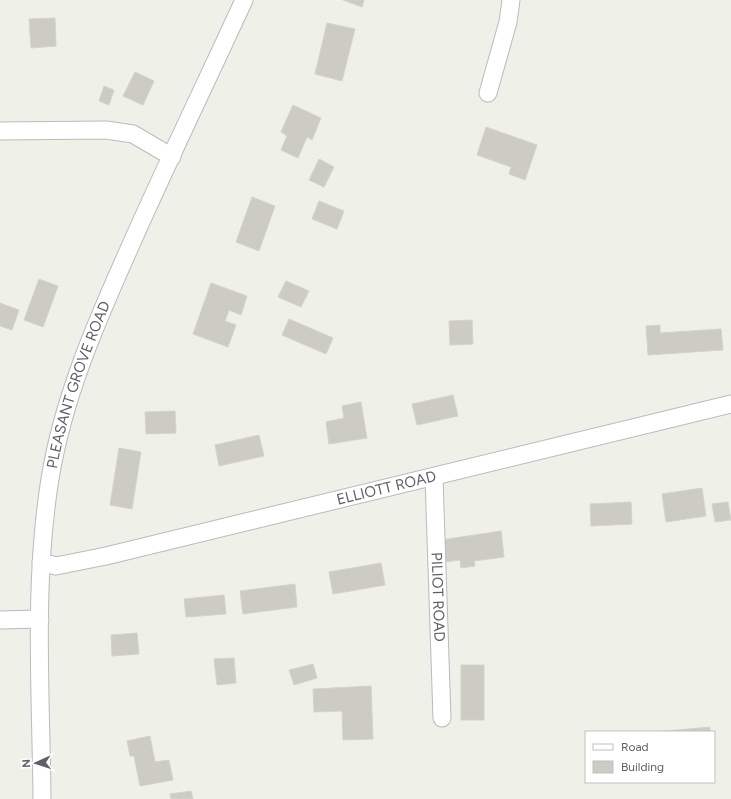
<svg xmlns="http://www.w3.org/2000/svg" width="731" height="799" viewBox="0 0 731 799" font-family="Figtree,sans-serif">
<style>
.building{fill:#cccbc4;stroke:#d4d4c7}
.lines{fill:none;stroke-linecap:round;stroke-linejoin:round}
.minor-casing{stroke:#babac0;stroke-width:19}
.minor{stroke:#fff;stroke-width:17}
.labels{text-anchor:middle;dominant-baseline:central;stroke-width:3.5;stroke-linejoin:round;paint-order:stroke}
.street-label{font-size:15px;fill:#5f6067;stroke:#fff}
</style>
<rect width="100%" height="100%" fill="#eff0e8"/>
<g class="building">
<path d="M 343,0 L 364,0 L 362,7 Z"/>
<path d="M 55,18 L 56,46 L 31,48 L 29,19 Z"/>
<path d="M 327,23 L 355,29 L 342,81 L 315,74 Z"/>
<path d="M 135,72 L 154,81 L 143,105 L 123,96 Z"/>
<path d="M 104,86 L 114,90 L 109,105 L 99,101 Z"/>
<path d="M 293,105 L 321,118 L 312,140 L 307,137 L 298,158 L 281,150 L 287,136 L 281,132 Z"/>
<path d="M 486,127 L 537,145 L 525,180 L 509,174 L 511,167 L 477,155 Z"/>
<path d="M 319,159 L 334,167 L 324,187 L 309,180 Z"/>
<path d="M 252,197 L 275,206 L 259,251 L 236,242 Z"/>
<path d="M 319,201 L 344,211 L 337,229 L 312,219 Z"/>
<path d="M 39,279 L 58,286 L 43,327 L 24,320 Z"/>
<path d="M 286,281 L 309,291 L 301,307 L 278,297 Z"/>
<path d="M 211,283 L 247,296 L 241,315 L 229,310 L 225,321 L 236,325 L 228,347 L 193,334 Z"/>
<path d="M 0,303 L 19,310 L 12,330 L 0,326 Z"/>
<path d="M 289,319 L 333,338 L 326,354 L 282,335 Z"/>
<path d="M 472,320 L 473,344 L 450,345 L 449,321 Z"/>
<path d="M 660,325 L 660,333 L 721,329 L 723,350 L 648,355 L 646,326 Z"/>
<path d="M 453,395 L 458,416 L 417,425 L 412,404 Z"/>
<path d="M 361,402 L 367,438 L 329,444 L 326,422 L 344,418 L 342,406 Z"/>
<path d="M 175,411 L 176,433 L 146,434 L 145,412 Z"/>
<path d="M 259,435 L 264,456 L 219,466 L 215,445 Z"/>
<path d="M 119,448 L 141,452 L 132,509 L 110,505 Z"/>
<path d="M 702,488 L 706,516 L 666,522 L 662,494 Z"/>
<path d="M 631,502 L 632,524 L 591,526 L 590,504 Z"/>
<path d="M 728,502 L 731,520 L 715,522 L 712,504 Z"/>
<path d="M 501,531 L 504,557 L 474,561 L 475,566 L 461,568 L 460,560 L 444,562 L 441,540 Z"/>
<path d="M 381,563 L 385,585 L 333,594 L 329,572 Z"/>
<path d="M 295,584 L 297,607 L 243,614 L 240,591 Z"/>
<path d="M 224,595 L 226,614 L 186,617 L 184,599 Z"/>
<path d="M 137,633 L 139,654 L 112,656 L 111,635 Z"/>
<path d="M 234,658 L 236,683 L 217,685 L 214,659 Z"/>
<path d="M 313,664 L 317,678 L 294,685 L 289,670 Z"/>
<rect x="461" y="665" width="23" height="55"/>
<path d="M 371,686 L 373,739 L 343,740 L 342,711 L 314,712 L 313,689 Z"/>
<path d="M 710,727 L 710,732 L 655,732 Z"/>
<path d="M 150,736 L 155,762 L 169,760 L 173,780 L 140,786 L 134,756 L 130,756 L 127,741 Z"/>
<path d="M 191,791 L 193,799 L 171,799 L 170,794 Z"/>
</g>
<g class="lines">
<g class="minor-casing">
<g id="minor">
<path d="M 488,93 L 508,22 L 511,0"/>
<path d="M 0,131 L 106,130 L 133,134 L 172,157"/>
<path id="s1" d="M 434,477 L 442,718"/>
<path id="s2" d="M 41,562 L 56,566 L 106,556 L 731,404"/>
<path d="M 0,620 L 40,619"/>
<path id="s3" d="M 42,799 C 41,693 33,584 50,479 C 63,398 96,323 129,249 C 166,165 206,83 244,0"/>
</g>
</g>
<use href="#minor" class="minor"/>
</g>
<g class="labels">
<g class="street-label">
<text stroke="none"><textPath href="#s3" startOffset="419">PLEASANT GROVE ROAD</textPath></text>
<text stroke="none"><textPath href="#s2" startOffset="355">ELLIOTT ROAD</textPath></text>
<text stroke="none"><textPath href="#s1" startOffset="120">PILIOT ROAD</textPath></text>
</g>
</g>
<rect x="585" y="731" width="130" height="52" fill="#ffffff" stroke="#bfbfc2"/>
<rect x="593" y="744" width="20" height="6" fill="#ffffff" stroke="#bfbfc2"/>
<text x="621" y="751" font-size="12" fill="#5f6067">Road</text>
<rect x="593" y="761" width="20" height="12" fill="#cccbc4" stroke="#bfbfc2"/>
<text x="621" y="771" font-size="12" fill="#5f6067">Building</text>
<g transform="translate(36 763) rotate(267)" stroke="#ffffff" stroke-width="3" paint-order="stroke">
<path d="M0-3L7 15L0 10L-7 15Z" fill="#5f6067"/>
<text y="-6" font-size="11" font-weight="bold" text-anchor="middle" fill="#5f6067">N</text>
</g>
</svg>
